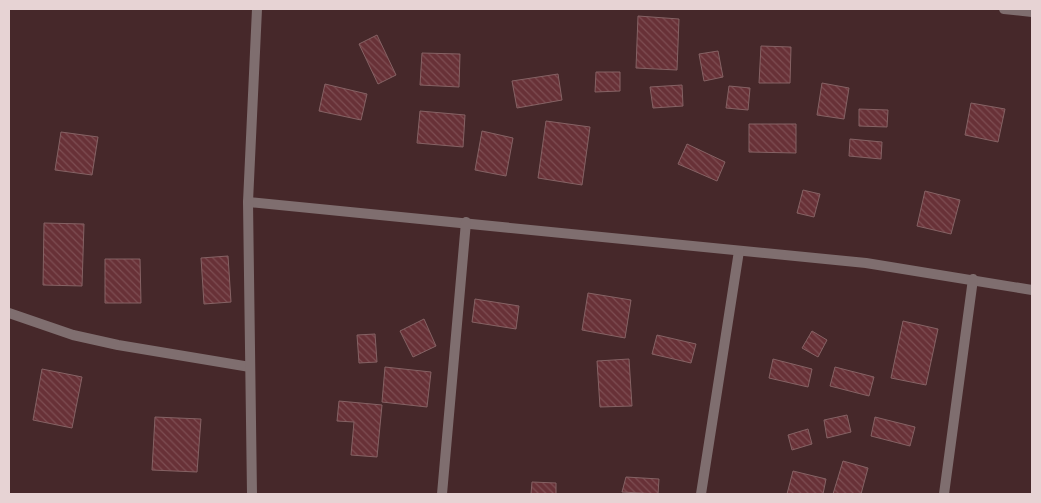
<svg xmlns="http://www.w3.org/2000/svg" width="1041" height="503" viewBox="0 0 1041 503" font-family="Mulish,sans-serif">
<style>
.building{fill:url(#building-back-hatch);stroke:#856264}
.lines{fill:none;stroke-linecap:round;stroke-linejoin:round}
.street{stroke:#7f6e6f;stroke-width:10}
</style>
<defs>
<pattern id="building-back-hatch" width="6" height="6" patternUnits="userSpaceOnUse" patternTransform="scale(1.25)"><rect width="6" height="6" fill="#683137"/><path d="M-1 5l2 2M0 0l6 6M5-1l2 2" fill="none" stroke="#7e4e53"/></pattern>
</defs>
<rect width="100%" height="100%" fill="#46282a"/>
<g class="building">
<path d="M 638,16 L 679,19 L 677,70 L 636,68 Z"/>
<path d="M 377,35 L 396,75 L 378,84 L 359,44 Z"/>
<path d="M 761,46 L 791,47 L 790,83 L 759,83 Z"/>
<path d="M 718,51 L 723,77 L 704,81 L 699,54 Z"/>
<path d="M 422,53 L 460,54 L 459,87 L 420,85 Z"/>
<path d="M 596,72 L 620,72 L 620,91 L 595,92 Z"/>
<path d="M 558,74 L 562,100 L 517,108 L 512,81 Z"/>
<path d="M 822,83 L 849,88 L 844,119 L 817,115 Z"/>
<path d="M 325,84 L 367,94 L 361,120 L 319,111 Z"/>
<path d="M 682,85 L 683,106 L 653,108 L 650,87 Z"/>
<path d="M 729,86 L 750,88 L 748,110 L 726,108 Z"/>
<path d="M 971,103 L 1005,109 L 998,142 L 965,135 Z"/>
<path d="M 859,109 L 888,110 L 887,127 L 859,126 Z"/>
<path d="M 420,111 L 465,115 L 463,147 L 417,143 Z"/>
<path d="M 546,121 L 590,127 L 582,185 L 538,178 Z"/>
<path d="M 749,124 L 796,124 L 796,153 L 749,152 Z"/>
<path d="M 482,131 L 513,138 L 506,176 L 475,170 Z"/>
<path d="M 61,132 L 98,137 L 92,175 L 55,170 Z"/>
<path d="M 850,139 L 882,142 L 881,159 L 849,156 Z"/>
<path d="M 687,144 L 725,162 L 717,181 L 678,164 Z"/>
<path d="M 803,190 L 820,194 L 814,217 L 797,213 Z"/>
<path d="M 925,191 L 960,200 L 951,234 L 917,226 Z"/>
<path d="M 44,223 L 84,224 L 82,286 L 43,285 Z"/>
<path d="M 228,256 L 231,302 L 204,304 L 201,258 Z"/>
<path d="M 105,259 L 140,259 L 141,303 L 105,303 Z"/>
<path d="M 588,293 L 631,300 L 625,338 L 582,330 Z"/>
<path d="M 475,299 L 519,306 L 516,329 L 472,322 Z"/>
<path d="M 424,319 L 436,346 L 413,357 L 400,331 Z"/>
<path d="M 903,321 L 938,329 L 926,385 L 891,378 Z"/>
<path d="M 812,331 L 827,340 L 818,357 L 802,348 Z"/>
<path d="M 375,334 L 377,362 L 359,363 L 357,335 Z"/>
<path d="M 657,335 L 696,344 L 691,363 L 652,354 Z"/>
<path d="M 629,359 L 632,406 L 600,407 L 597,361 Z"/>
<path d="M 773,359 L 812,369 L 808,387 L 769,378 Z"/>
<path d="M 385,367 L 431,372 L 427,407 L 382,402 Z"/>
<path d="M 835,367 L 874,377 L 869,396 L 830,386 Z"/>
<path d="M 42,369 L 82,377 L 72,428 L 33,420 Z"/>
<path d="M 339,401 L 382,405 L 377,457 L 351,455 L 354,422 L 337,421 Z"/>
<path d="M 847,415 L 851,432 L 827,438 L 824,420 Z"/>
<path d="M 155,417 L 201,419 L 197,472 L 152,470 Z"/>
<path d="M 875,417 L 915,427 L 910,446 L 871,436 Z"/>
<path d="M 808,429 L 812,444 L 792,450 L 788,435 Z"/>
<path d="M 843,461 L 868,468 L 861,494 L 833,494 Z"/>
<path d="M 793,471 L 826,479 L 823,494 L 787,494 Z"/>
<path d="M 626,477 L 659,479 L 658,494 L 622,492 Z"/>
<path d="M 532,482 L 556,483 L 556,494 L 531,494 Z"/>
</g>
<g class="lines">
<g class="street">
<path d="M 1004,9 L 1032,12"/>
<path d="M 248,202 L 866,263 L 1032,290"/>
<path d="M 9,313 L 73,335 L 118,345 L 250,367"/>
<path d="M 252,494 L 248,202 L 257,9"/>
<path d="M 442,494 L 466,222"/>
<path d="M 701,494 L 739,251"/>
<path d="M 944,494 L 973,279"/>
</g>
</g>
<rect width="1041" height="503" fill="none" stroke="#e7d3d4" stroke-width="20"/>
</svg>
